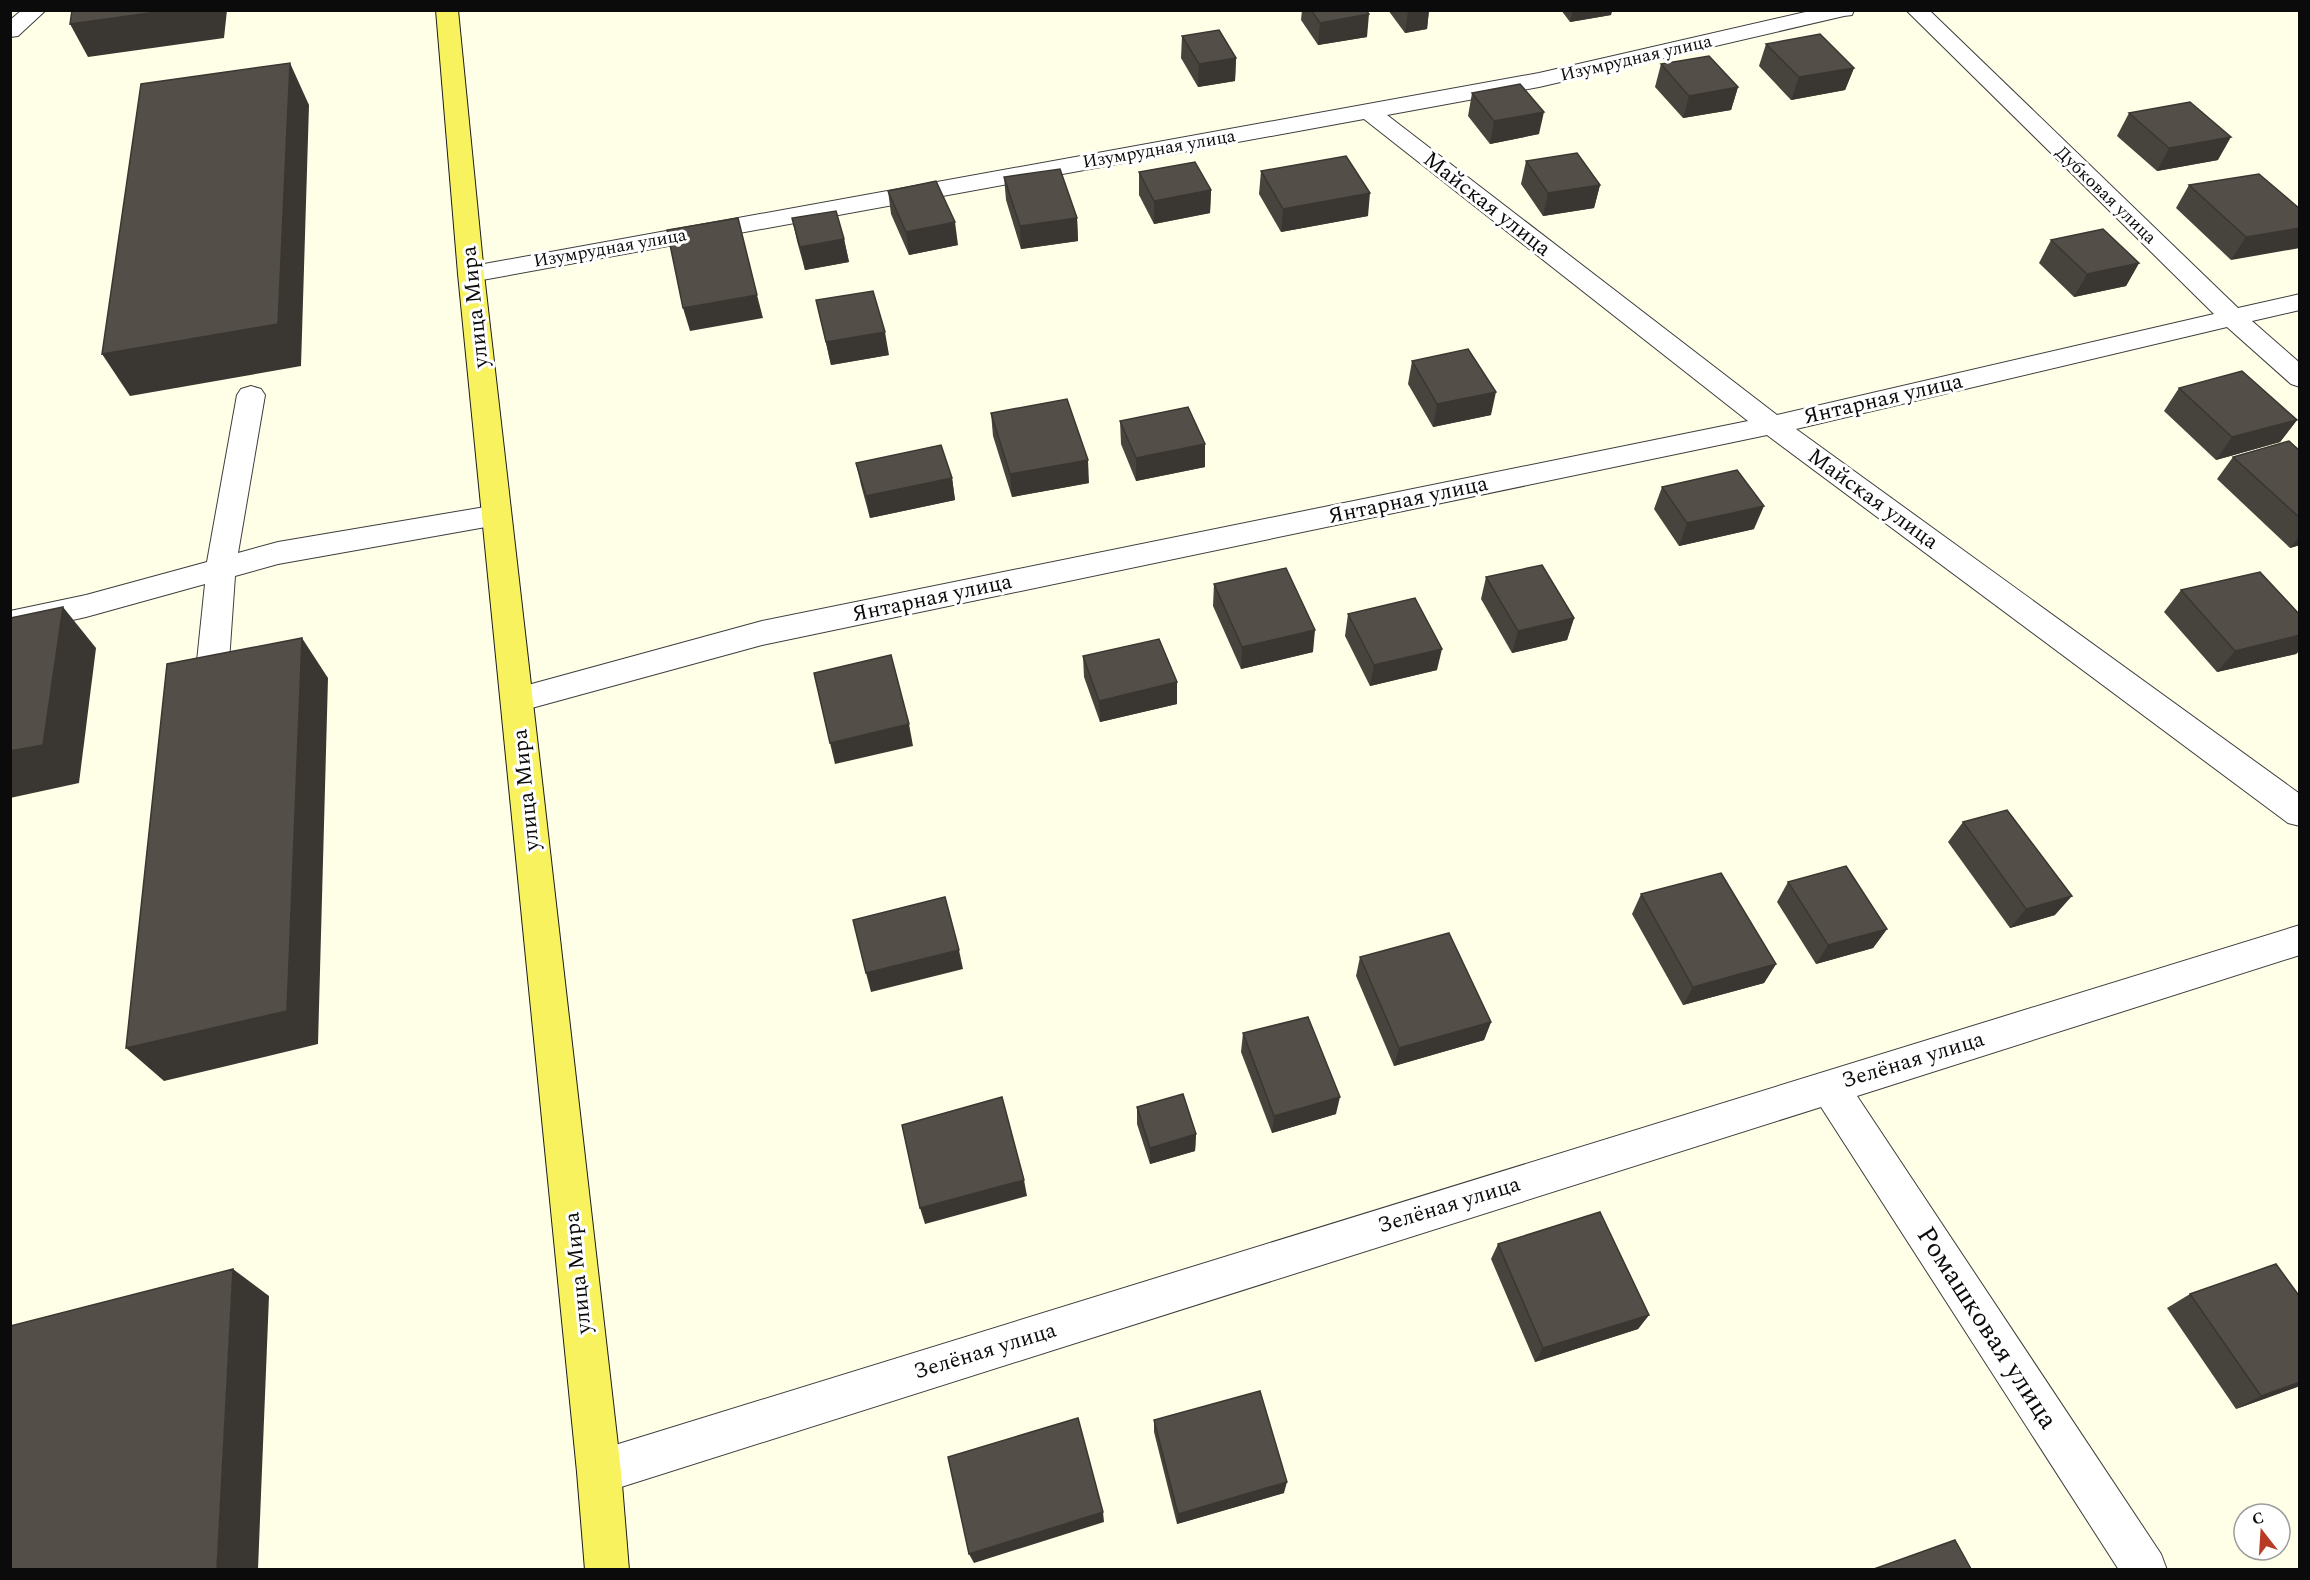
<svg xmlns="http://www.w3.org/2000/svg" width="2310" height="1580" viewBox="0 0 2310 1580" font-family="Spectral,serif">
<style>
.lines{fill:none;stroke-linecap:round;stroke-linejoin:round}
.minor-casing{stroke:#3e3e3e;stroke-width:2}
.major-casing{stroke:#1c1c1c;stroke-width:2}
.minor{fill:#fff;fill-rule:evenodd}
.major{fill:#f8f25f;fill-rule:evenodd}
.wall{fill:#47433d}
.shaded-wall{fill:#3a3732}
.building{fill:#534e47;stroke:#3a3732;stroke-width:1.5}
.labels{text-anchor:middle;dominant-baseline:central;stroke-width:6;stroke-linejoin:round;paint-order:stroke}
.far-street-label{font-size:18px;fill:#0b0b0b;stroke:#fff}
.street-label{font-size:22px;fill:#0b0b0b;stroke:#fff}
.near-street-label{font-size:27px;fill:#0b0b0b;stroke:#fff}
</style>
<rect width="100%" height="100%" fill="#ffffe8"/>
<g class="lines">
<g class="minor-casing">
<g id="minor">
<path d="M 22,10 L 46,10 L 18,36 L 10,37 L 10,20 Z"/>
<path d="M 1814,10 L 1854,10 L 1852,15 L 1844,16 L 1539,87 L 1387,115 L 1777,415 L 2214,314 L 1906,10 L 1929,10 L 2238,308 L 2300,294 L 2300,310 L 2252,321 L 2300,363 L 2300,387 L 2291,384 L 2227,327 L 1796,429 L 2300,794 L 2300,826 L 2288,823 L 1767,435 L 762,645 L 517,712 L 506,709 L 501,700 L 506,691 L 517,688 L 762,621 L 1748,421 L 1364,119 L 471,282 L 462,280 L 458,274 L 462,268 L 1539,73 Z"/>
<path d="M 251,386 L 261,389 L 265,395 L 238,553 L 278,542 L 497,505 L 507,508 L 511,515 L 507,522 L 497,525 L 278,564 L 235,576 L 229,661 L 224,669 L 213,673 L 202,669 L 197,661 L 205,584 L 86,617 L 10,634 L 10,611 L 86,595 L 207,562 L 237,395 L 241,389 Z"/>
<path d="M 2300,925 L 2300,955 L 1857,1096 L 2161,1554 L 2167,1570 L 2119,1570 L 1821,1107 L 599,1494 L 584,1487 L 577,1472 L 584,1457 L 599,1450 Z"/>
</g>
</g>
<g class="major-casing">
<path id="major" d="M 436,10 L 458,10 L 484,274 L 621,1472 L 629,1570 L 585,1570 L 577,1472 L 458,274 Z"/>
</g>
<use href="#minor" class="minor"/>
<use href="#major" class="major"/>
</g>
<g class="wall">
<path d="M 1302,10 L 1366,10 L 1367,37 L 1318,45 L 1301,20 Z"/>
<path d="M 1388,10 L 1429,10 L 1427,29 L 1405,33 Z"/>
<path d="M 1561,10 L 1612,10 L 1611,15 L 1570,22 Z"/>
<path d="M 1182,36 L 1236,58 L 1235,81 L 1198,87 L 1181,58 Z"/>
<path d="M 1766,44 L 1854,68 L 1845,90 L 1791,100 L 1759,66 Z"/>
<path d="M 1661,64 L 1738,87 L 1731,110 L 1683,118 L 1655,87 Z"/>
<path d="M 1472,93 L 1539,134 L 1490,144 L 1468,116 Z"/>
<path d="M 2129,113 L 2218,160 L 2157,171 L 2117,136 Z"/>
<path d="M 1526,161 L 1600,185 L 1594,208 L 1543,216 L 1521,184 Z"/>
<path d="M 1261,171 L 1368,216 L 1281,232 L 1259,194 Z"/>
<path d="M 1139,172 L 1211,190 L 1210,213 L 1154,224 L 1139,195 Z"/>
<path d="M 1004,177 L 1077,218 L 1078,241 L 1021,249 L 1006,200 Z"/>
<path d="M 2189,185 L 2300,209 L 2231,260 L 2176,208 Z"/>
<path d="M 888,191 L 958,245 L 909,255 L 891,214 Z"/>
<path d="M 792,218 L 844,239 L 849,262 L 805,270 L 797,241 Z"/>
<path d="M 2051,240 L 2139,263 L 2126,286 L 2074,297 L 2039,263 Z"/>
<path d="M 816,300 L 889,355 L 831,365 Z"/>
<path d="M 1412,361 L 1491,415 L 1433,427 L 1408,384 Z"/>
<path d="M 2179,388 L 2297,420 L 2280,442 L 2216,460 L 2164,411 Z"/>
<path d="M 991,413 L 1089,483 L 1012,497 L 993,436 Z"/>
<path d="M 1120,421 L 1205,444 L 1205,467 L 1136,481 L 1121,444 Z"/>
<path d="M 2300,451 L 2300,545 L 2290,548 L 2217,479 L 2233,457 Z"/>
<path d="M 856,463 L 952,478 L 955,500 L 870,518 L 861,485 Z"/>
<path d="M 1662,487 L 1754,529 L 1679,546 L 1654,509 Z"/>
<path d="M 1486,577 L 1574,618 L 1567,640 L 1512,653 L 1481,599 Z"/>
<path d="M 1214,584 L 1313,652 L 1241,669 L 1213,606 Z"/>
<path d="M 2181,590 L 2300,635 L 2300,650 L 2296,654 L 2217,672 L 2164,612 Z"/>
<path d="M 1348,614 L 1437,670 L 1370,686 L 1345,636 Z"/>
<path d="M 1083,656 L 1177,682 L 1177,704 L 1100,722 L 1084,677 Z"/>
<path d="M 1963,822 L 2055,915 L 2010,928 L 1948,842 Z"/>
<path d="M 1788,882 L 1887,929 L 1873,948 L 1816,964 L 1777,902 Z"/>
<path d="M 1641,894 L 1776,964 L 1764,983 L 1683,1005 L 1632,914 Z"/>
<path d="M 1360,957 L 1491,1022 L 1484,1040 L 1394,1066 L 1356,976 Z"/>
<path d="M 1243,1033 L 1336,1114 L 1272,1133 L 1241,1052 Z"/>
<path d="M 1137,1107 L 1196,1134 L 1195,1151 L 1150,1164 L 1137,1124 Z"/>
<path d="M 1498,1244 L 1649,1315 L 1638,1329 L 1535,1362 L 1491,1259 Z"/>
<path d="M 2190,1294 L 2300,1297 L 2300,1386 L 2236,1409 L 2167,1308 Z"/>
<path d="M 1154,1420 L 1284,1493 L 1177,1524 L 1154,1432 Z"/>
</g>
<g class="shaded-wall">
<path d="M 171,10 L 227,10 L 224,38 L 88,57 L 70,24 Z"/>
<path d="M 1429,10 L 1427,29 L 1405,33 L 1408,11 Z"/>
<path d="M 1573,10 L 1612,10 L 1611,15 L 1570,22 Z"/>
<path d="M 1369,14 L 1367,37 L 1318,45 L 1320,23 Z"/>
<path d="M 1236,58 L 1235,81 L 1198,87 L 1199,64 Z"/>
<path d="M 290,63 L 309,105 L 301,366 L 130,396 L 102,354 Z"/>
<path d="M 1854,68 L 1845,90 L 1791,100 L 1799,77 Z"/>
<path d="M 1738,87 L 1731,110 L 1683,118 L 1689,96 Z"/>
<path d="M 1544,112 L 1539,134 L 1490,144 L 1494,121 Z"/>
<path d="M 2231,137 L 2218,160 L 2157,171 L 2169,148 Z"/>
<path d="M 1600,185 L 1594,208 L 1543,216 L 1548,193 Z"/>
<path d="M 1211,190 L 1210,213 L 1154,224 L 1154,201 Z"/>
<path d="M 1370,193 L 1368,216 L 1281,232 L 1283,209 Z"/>
<path d="M 1077,218 L 1078,241 L 1021,249 L 1020,226 Z"/>
<path d="M 955,222 L 958,245 L 909,255 L 906,232 Z"/>
<path d="M 2300,228 L 2300,248 L 2231,260 L 2246,237 Z"/>
<path d="M 844,239 L 849,262 L 805,270 L 800,247 Z"/>
<path d="M 2139,263 L 2126,286 L 2074,297 L 2087,274 Z"/>
<path d="M 757,295 L 763,318 L 690,331 L 683,308 Z"/>
<path d="M 885,332 L 889,355 L 831,365 L 826,342 Z"/>
<path d="M 1496,392 L 1491,415 L 1433,427 L 1437,404 Z"/>
<path d="M 2297,420 L 2280,442 L 2216,460 L 2232,437 Z"/>
<path d="M 1205,444 L 1205,467 L 1136,481 L 1136,458 Z"/>
<path d="M 1088,460 L 1089,483 L 1012,497 L 1010,474 Z"/>
<path d="M 952,478 L 955,500 L 870,518 L 866,496 Z"/>
<path d="M 1764,506 L 1754,529 L 1679,546 L 1687,523 Z"/>
<path d="M 2300,536 L 2300,545 L 2290,548 Z"/>
<path d="M 63,607 L 96,648 L 79,783 L 10,798 L 10,751 Z"/>
<path d="M 1574,618 L 1567,640 L 1512,653 L 1518,631 Z"/>
<path d="M 1315,630 L 1313,652 L 1241,669 L 1242,647 Z"/>
<path d="M 2300,635 L 2300,650 L 2296,654 L 2217,672 L 2235,651 Z"/>
<path d="M 302,638 L 328,678 L 318,1044 L 164,1081 L 126,1048 Z"/>
<path d="M 1442,649 L 1437,670 L 1370,686 L 1374,665 Z"/>
<path d="M 1177,682 L 1177,704 L 1100,722 L 1099,701 Z"/>
<path d="M 909,724 L 913,746 L 835,764 L 830,743 Z"/>
<path d="M 2072,896 L 2055,915 L 2010,928 L 2026,909 Z"/>
<path d="M 1887,929 L 1873,948 L 1816,964 L 1828,945 Z"/>
<path d="M 959,950 L 963,969 L 871,992 L 866,973 Z"/>
<path d="M 1776,964 L 1764,983 L 1683,1005 L 1693,987 Z"/>
<path d="M 1491,1022 L 1484,1040 L 1394,1066 L 1399,1048 Z"/>
<path d="M 1340,1097 L 1336,1114 L 1272,1133 L 1274,1116 Z"/>
<path d="M 1196,1134 L 1195,1151 L 1150,1164 L 1150,1148 Z"/>
<path d="M 1024,1180 L 1027,1196 L 925,1224 L 920,1208 Z"/>
<path d="M 233,1269 L 269,1296 L 258,1569 L 217,1569 Z"/>
<path d="M 1649,1315 L 1638,1329 L 1535,1362 L 1543,1348 Z"/>
<path d="M 2300,1382 L 2300,1386 L 2236,1409 L 2261,1396 Z"/>
<path d="M 1287,1482 L 1284,1493 L 1177,1524 L 1178,1514 Z"/>
<path d="M 1103,1512 L 1104,1522 L 974,1563 L 969,1554 Z"/>
</g>
<g class="building">
<path d="M 72,10 L 171,10 L 70,24 Z"/>
<path d="M 1311,10 L 1366,10 L 1369,14 L 1320,23 Z"/>
<path d="M 1219,30 L 1236,58 L 1199,64 L 1182,36 Z"/>
<path d="M 1820,34 L 1854,68 L 1799,77 L 1766,44 Z"/>
<path d="M 1709,56 L 1738,87 L 1689,96 L 1661,64 Z"/>
<path d="M 290,63 L 278,324 L 102,354 L 141,84 Z"/>
<path d="M 1520,84 L 1544,112 L 1494,121 L 1472,93 Z"/>
<path d="M 2190,102 L 2231,137 L 2169,148 L 2129,113 Z"/>
<path d="M 1577,153 L 1600,185 L 1548,193 L 1526,161 Z"/>
<path d="M 1346,156 L 1370,193 L 1283,209 L 1261,171 Z"/>
<path d="M 1195,162 L 1211,190 L 1154,201 L 1139,172 Z"/>
<path d="M 1060,169 L 1077,218 L 1020,226 L 1004,177 Z"/>
<path d="M 2259,174 L 2300,209 L 2300,228 L 2246,237 L 2189,185 Z"/>
<path d="M 936,181 L 955,222 L 906,232 L 888,191 Z"/>
<path d="M 836,211 L 844,239 L 800,247 L 792,218 Z"/>
<path d="M 738,218 L 757,295 L 683,308 L 667,230 Z"/>
<path d="M 2103,229 L 2139,263 L 2087,274 L 2051,240 Z"/>
<path d="M 873,291 L 885,332 L 826,342 L 816,300 Z"/>
<path d="M 1468,349 L 1496,392 L 1437,404 L 1412,361 Z"/>
<path d="M 2242,371 L 2297,420 L 2232,437 L 2179,388 Z"/>
<path d="M 1067,399 L 1088,460 L 1010,474 L 991,413 Z"/>
<path d="M 1188,407 L 1205,444 L 1136,458 L 1120,421 Z"/>
<path d="M 2289,441 L 2300,451 L 2300,518 L 2233,457 Z"/>
<path d="M 941,445 L 952,478 L 866,496 L 856,463 Z"/>
<path d="M 1737,470 L 1764,506 L 1687,523 L 1662,487 Z"/>
<path d="M 1542,565 L 1574,618 L 1518,631 L 1486,577 Z"/>
<path d="M 1286,568 L 1315,630 L 1242,647 L 1214,584 Z"/>
<path d="M 2260,572 L 2300,615 L 2300,635 L 2235,651 L 2181,590 Z"/>
<path d="M 1415,598 L 1442,649 L 1374,665 L 1348,614 Z"/>
<path d="M 63,607 L 43,745 L 10,751 L 10,618 Z"/>
<path d="M 302,638 L 287,1011 L 126,1048 L 167,664 Z"/>
<path d="M 1159,639 L 1177,682 L 1099,701 L 1083,656 Z"/>
<path d="M 891,655 L 909,724 L 830,743 L 814,673 Z"/>
<path d="M 2007,810 L 2072,896 L 2026,909 L 1963,822 Z"/>
<path d="M 1846,866 L 1887,929 L 1828,945 L 1788,882 Z"/>
<path d="M 1721,873 L 1776,964 L 1693,987 L 1641,894 Z"/>
<path d="M 945,897 L 959,950 L 866,973 L 853,920 Z"/>
<path d="M 1449,933 L 1491,1022 L 1399,1048 L 1360,957 Z"/>
<path d="M 1308,1017 L 1340,1097 L 1274,1116 L 1243,1033 Z"/>
<path d="M 1183,1094 L 1196,1134 L 1150,1148 L 1137,1107 Z"/>
<path d="M 1002,1097 L 1024,1180 L 920,1208 L 902,1125 Z"/>
<path d="M 1600,1212 L 1649,1315 L 1543,1348 L 1498,1244 Z"/>
<path d="M 2276,1264 L 2300,1297 L 2300,1382 L 2261,1396 L 2190,1294 Z"/>
<path d="M 233,1269 L 217,1569 L 10,1569 L 10,1326 Z"/>
<path d="M 1260,1391 L 1287,1482 L 1178,1514 L 1154,1420 Z"/>
<path d="M 1078,1418 L 1103,1512 L 969,1554 L 948,1457 Z"/>
<path d="M 1955,1540 L 1971,1569 L 1874,1569 Z"/>
</g>
<g class="labels">
<g class="far-street-label">
<text transform="translate(1636 58) rotate(-13)">Изумрудная улица</text>
<text transform="translate(1159 149) rotate(-10)">Изумрудная улица</text>
<text transform="translate(2106 195) rotate(44)">Дубковая улица</text>
<text transform="translate(610 248) rotate(-10)">Изумрудная улица</text>
</g>
<g class="street-label">
<text transform="translate(1487 204) rotate(38)">Майская улица</text>
<text transform="translate(475 307) rotate(-96)">улица Мира</text>
<text transform="translate(1883 399) rotate(-13)">Янтарная улица</text>
<text transform="translate(1873 499) rotate(36)">Майская улица</text>
<text transform="translate(1408 500) rotate(-12)">Янтарная улица</text>
<text transform="translate(932 598) rotate(-12)">Янтарная улица</text>
<text transform="translate(526 790) rotate(-96)">улица Мира</text>
<text transform="translate(1913 1060) rotate(-17)">Зелёная улица</text>
<text transform="translate(1449 1205) rotate(-17)">Зелёная улица</text>
<text transform="translate(578 1273) rotate(-96)">улица Мира</text>
<text transform="translate(985 1351) rotate(-17)">Зелёная улица</text>
</g>
<g class="near-street-label">
<text transform="translate(1987 1328) rotate(57)">Ромашковая улица</text>
</g>
</g>
<rect width="2310" height="1580" fill="none" stroke="#0b0b0b" stroke-width="24"/>
<g transform="translate(2262 1532) rotate(343)"><circle r="28" fill="#ffffff" stroke="#9d9d9d" stroke-width="1.5"/>
<path d="M0-4.5L10 22L0 15L-10 22Z" fill="#b93b24"/>
<text y="-9" font-size="16" font-weight="bold" text-anchor="middle" fill="#0b0b0b">С</text>
</g>
</svg>
